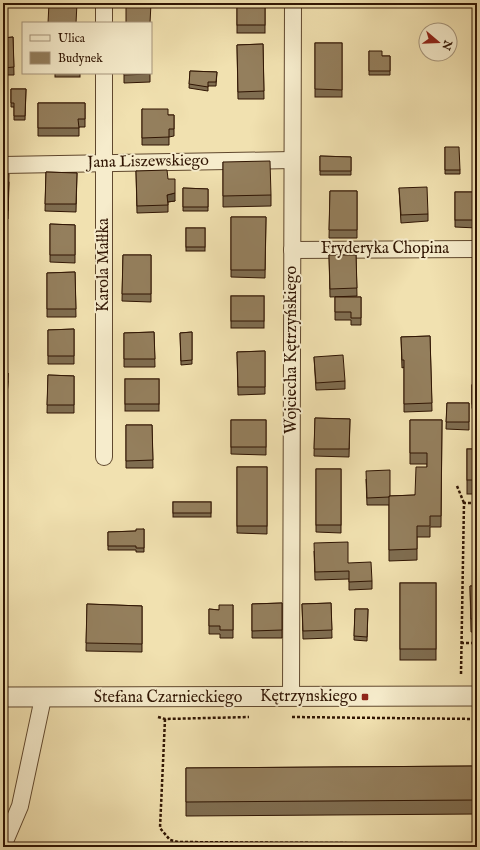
<svg xmlns="http://www.w3.org/2000/svg" width="480" height="850" viewBox="0 0 480 850" font-family="'IM FELL English',serif">
<style>
.lines{fill:none;stroke-linecap:round;stroke-linejoin:round}
.minor-casing{stroke:#60482e;stroke-width:18}
.tertiary-casing{stroke:#60482e;stroke-width:21}
.path{stroke:#301503;stroke-width:2.5;stroke-dasharray:3 2;stroke-linecap:butt}
.minor{stroke:#f6eccc;stroke-width:16}
.tertiary{stroke:#f6eccc;stroke-width:19}
.wall{fill:#7f6d50;stroke:#301503}
.shaded-wall{fill:#685941;stroke:#301503}
.building{fill:#947f5d;stroke:#301503}
.poi-dot{fill:#8f2418;stroke:#f6eccc;stroke-width:1.5}
.labels{text-anchor:middle;dominant-baseline:central;stroke-width:4;stroke-linejoin:round;paint-order:stroke}
.street-label{font-size:16px;fill:#301503;stroke:#f6eccc}
.poi-label{font-size:16px;fill:#301503;stroke:#f6eccc;text-anchor:end}
</style>
<rect width="100%" height="100%" fill="#f1e1b0"/>
<filter id="stains"><feTurbulence type="fractalNoise" baseFrequency=".005" numOctaves="4"/><feColorMatrix values="0 0 0 0 .2 0 0 0 0 .09 0 0 0 0 .02 0 0 0 .5 -.17"/></filter>
<radialGradient id="worn" r=".72"><stop offset=".6" stop-color="#630" stop-opacity="0"/><stop offset="1" stop-color="#630" stop-opacity=".3"/></radialGradient>
<g class="lines">
<g class="minor-casing">
<g id="minor">
<path d="M 104,23 L 104,3"/>
<path d="M 3,165 L 292,160"/>
<path d="M 292,250 L 477,249"/>
<path d="M 104,457 L 104,73"/>
<path d="M 291,697 L 293,3"/>
<path d="M 3,846 L 20,806 L 43,698"/>
</g>
</g>
<g class="tertiary-casing">
<path id="tertiary" d="M 3,697 L 477,696"/>
</g>
<g class="path">
<path d="M 457,486 L 464,503"/>
<path d="M 461,643 L 477,643"/>
<path d="M 461,674 L 464,503 L 477,503"/>
<path d="M 158,717 L 165,719 L 249,717"/>
<path d="M 292,717 L 477,719"/>
<path d="M 165,719 L 160,828 L 170,840 L 178,842 L 477,844"/>
</g>
<use href="#minor" class="minor"/>
<use href="#tertiary" class="tertiary"/>
</g>
<g class="wall">
<rect x="237" y="3" width="28" height="30"/>
<path d="M 3,13 L 4,21 L 4,29 L 3,29 Z"/>
<path d="M 13,37 L 14,75 L 3,75 L 3,38 Z"/>
<rect x="315" y="43" width="27" height="54"/>
<path d="M 263,44 L 264,99 L 238,99 L 237,45 Z"/>
<path d="M 369,51 L 382,56 L 390,56 L 390,75 L 369,75 Z"/>
<path d="M 190,71 L 217,72 L 216,86 L 208,86 L 208,91 L 189,88 Z"/>
<rect x="55" y="73" width="25" height="4"/>
<path d="M 124,73 L 150,73 L 150,82 L 124,83 Z"/>
<path d="M 11,89 L 26,89 L 25,120 L 14,120 L 14,107 L 11,107 Z"/>
<rect x="3" y="103" width="2" height="32"/>
<path d="M 38,103 L 85,103 L 85,127 L 79,127 L 79,136 L 38,136 Z"/>
<path d="M 142,109 L 168,115 L 174,115 L 174,136 L 169,137 L 169,145 L 142,145 Z"/>
<path d="M 445,147 L 460,170 L 460,174 L 445,174 Z"/>
<path d="M 320,156 L 351,157 L 351,175 L 320,175 Z"/>
<path d="M 223,162 L 271,195 L 271,206 L 223,207 Z"/>
<path d="M 136,171 L 168,179 L 175,201 L 168,202 L 168,212 L 137,213 Z"/>
<path d="M 46,172 L 77,173 L 76,212 L 45,211 Z"/>
<path d="M 3,174 L 9,182 L 8,219 L 3,219 Z"/>
<path d="M 183,188 L 208,189 L 208,211 L 183,211 Z"/>
<path d="M 399,188 L 428,214 L 428,221 L 401,223 Z"/>
<path d="M 330,191 L 357,191 L 357,238 L 329,238 Z"/>
<path d="M 455,192 L 477,192 L 477,228 L 455,227 Z"/>
<path d="M 231,217 L 266,217 L 265,278 L 231,277 Z"/>
<rect x="3" y="222" width="4" height="48"/>
<path d="M 50,224 L 75,225 L 75,263 L 50,262 Z"/>
<rect x="186" y="228" width="19" height="23"/>
<path d="M 123,255 L 151,255 L 151,302 L 122,301 Z"/>
<path d="M 329,255 L 356,255 L 357,296 L 330,297 Z"/>
<path d="M 75,272 L 76,317 L 47,317 L 47,273 Z"/>
<rect x="3" y="282" width="3" height="45"/>
<rect x="231" y="296" width="33" height="32"/>
<path d="M 335,297 L 361,297 L 361,325 L 351,325 L 351,320 L 335,320 Z"/>
<path d="M 3,328 L 5,328 L 4,364 L 3,364 Z"/>
<path d="M 74,329 L 74,364 L 48,364 L 48,330 Z"/>
<path d="M 154,332 L 155,367 L 124,367 L 124,333 Z"/>
<path d="M 192,332 L 192,364 L 181,365 L 180,333 Z"/>
<path d="M 430,336 L 432,411 L 404,412 L 404,367 L 402,368 L 401,337 Z"/>
<path d="M 265,351 L 265,394 L 238,395 L 237,352 Z"/>
<path d="M 314,357 L 345,381 L 345,389 L 316,390 Z"/>
<path d="M 3,373 L 8,381 L 6,414 L 3,414 Z"/>
<path d="M 48,375 L 74,376 L 74,413 L 47,413 Z"/>
<rect x="125" y="379" width="34" height="32"/>
<rect x="472" y="385" width="5" height="23"/>
<path d="M 447,403 L 469,403 L 469,430 L 446,429 Z"/>
<path d="M 315,418 L 350,419 L 349,457 L 314,456 Z"/>
<path d="M 231,420 L 266,420 L 266,455 L 231,454 Z"/>
<path d="M 410,420 L 442,420 L 441,527 L 430,527 L 430,537 L 417,537 L 417,560 L 389,561 L 389,505 L 367,505 L 366,479 L 390,496 L 415,495 L 427,467 L 427,464 L 410,464 Z"/>
<path d="M 126,425 L 152,425 L 153,468 L 126,468 Z"/>
<rect x="467" y="449" width="10" height="45"/>
<path d="M 237,467 L 267,467 L 267,534 L 237,533 Z"/>
<path d="M 316,469 L 341,469 L 341,533 L 316,532 Z"/>
<rect x="173" y="502" width="38" height="15"/>
<path d="M 144,529 L 144,552 L 136,552 L 136,550 L 108,550 L 108,532 L 136,531 Z"/>
<path d="M 314,551 L 348,563 L 372,581 L 372,589 L 349,590 L 349,579 L 315,580 Z"/>
<rect x="400" y="583" width="36" height="77"/>
<path d="M 470,586 L 477,586 L 477,632 L 471,632 Z"/>
<path d="M 282,603 L 282,638 L 252,638 L 252,604 Z"/>
<path d="M 331,603 L 332,638 L 303,639 L 302,604 Z"/>
<path d="M 87,604 L 142,606 L 142,652 L 86,651 Z"/>
<path d="M 233,605 L 233,638 L 220,638 L 220,634 L 209,634 L 209,609 L 219,610 Z"/>
<path d="M 355,609 L 368,609 L 367,641 L 354,640 Z"/>
<path d="M 477,766 L 477,814 L 186,816 L 186,768 Z"/>
</g>
<g class="shaded-wall">
<path d="M 175,193 L 175,201 L 167,202 L 167,195 Z"/>
<path d="M 8,373 L 8,381 L 6,414 L 6,406 Z"/>
</g>
<g class="building">
<path d="M 49,3 L 77,3 L 76,23 L 48,23 Z"/>
<path d="M 126,3 L 151,3 L 150,23 L 126,23 Z"/>
<rect x="237" y="3" width="28" height="22"/>
<path d="M 13,37 L 14,67 L 3,68 L 3,38 Z"/>
<path d="M 315,43 L 342,43 L 342,90 L 315,89 Z"/>
<path d="M 263,44 L 264,91 L 238,92 L 237,45 Z"/>
<path d="M 369,51 L 382,51 L 382,56 L 390,56 L 390,71 L 369,71 Z"/>
<path d="M 190,71 L 217,72 L 216,82 L 208,82 L 208,87 L 189,84 Z"/>
<path d="M 124,73 L 150,73 L 150,74 L 124,75 Z"/>
<path d="M 11,89 L 26,89 L 25,116 L 14,116 L 14,103 L 11,103 Z"/>
<rect x="3" y="103" width="2" height="24"/>
<path d="M 38,103 L 85,103 L 85,119 L 78,119 L 79,128 L 38,128 Z"/>
<path d="M 142,109 L 168,109 L 168,115 L 174,115 L 174,129 L 169,129 L 169,137 L 142,138 Z"/>
<path d="M 445,147 L 459,147 L 460,170 L 445,170 Z"/>
<path d="M 320,156 L 351,157 L 351,171 L 320,171 Z"/>
<path d="M 270,161 L 271,195 L 223,196 L 223,162 Z"/>
<path d="M 167,170 L 168,179 L 175,179 L 175,193 L 167,195 L 168,205 L 137,206 L 136,171 Z"/>
<path d="M 46,172 L 77,173 L 76,204 L 45,204 Z"/>
<path d="M 3,174 L 9,174 L 8,211 L 3,211 Z"/>
<path d="M 427,187 L 428,214 L 401,215 L 399,188 Z"/>
<path d="M 183,188 L 208,189 L 208,207 L 183,207 Z"/>
<path d="M 330,191 L 357,191 L 357,230 L 329,230 Z"/>
<rect x="455" y="192" width="22" height="28"/>
<path d="M 231,217 L 266,217 L 265,270 L 231,270 Z"/>
<rect x="3" y="222" width="4" height="40"/>
<path d="M 50,224 L 75,225 L 75,255 L 50,255 Z"/>
<rect x="186" y="228" width="19" height="19"/>
<path d="M 123,255 L 151,255 L 151,294 L 122,294 Z"/>
<path d="M 329,255 L 356,255 L 357,288 L 330,289 Z"/>
<path d="M 75,272 L 76,309 L 47,309 L 47,273 Z"/>
<rect x="3" y="282" width="3" height="37"/>
<rect x="231" y="296" width="33" height="25"/>
<path d="M 335,297 L 361,297 L 361,318 L 351,318 L 351,312 L 335,312 Z"/>
<path d="M 3,328 L 5,328 L 4,356 L 3,356 Z"/>
<path d="M 74,329 L 74,356 L 48,356 L 48,330 Z"/>
<path d="M 154,332 L 155,359 L 124,359 L 124,333 Z"/>
<path d="M 192,332 L 192,360 L 181,361 L 180,333 Z"/>
<path d="M 430,336 L 432,403 L 404,404 L 404,360 L 402,360 L 401,337 Z"/>
<path d="M 265,351 L 265,387 L 238,387 L 237,352 Z"/>
<path d="M 343,355 L 345,381 L 316,383 L 314,357 Z"/>
<path d="M 3,373 L 8,373 L 6,406 L 3,406 Z"/>
<path d="M 48,375 L 74,376 L 74,405 L 47,405 Z"/>
<rect x="125" y="379" width="34" height="25"/>
<rect x="472" y="385" width="5" height="19"/>
<path d="M 447,403 L 469,403 L 469,422 L 446,422 Z"/>
<path d="M 315,418 L 350,419 L 349,449 L 314,449 Z"/>
<rect x="231" y="420" width="35" height="27"/>
<path d="M 410,420 L 442,420 L 441,516 L 430,516 L 430,526 L 417,526 L 417,549 L 389,550 L 389,496 L 415,495 L 416,467 L 427,467 L 427,453 L 410,453 Z"/>
<path d="M 126,425 L 152,425 L 153,460 L 126,461 Z"/>
<rect x="467" y="449" width="10" height="31"/>
<rect x="237" y="467" width="30" height="59"/>
<rect x="316" y="469" width="25" height="56"/>
<path d="M 390,470 L 390,496 L 389,496 L 389,497 L 367,498 L 366,471 Z"/>
<rect x="173" y="502" width="38" height="11"/>
<path d="M 136,529 L 144,529 L 144,548 L 136,548 L 136,546 L 108,546 L 108,532 L 136,531 Z"/>
<path d="M 348,542 L 348,563 L 371,562 L 372,581 L 349,582 L 349,571 L 315,572 L 314,543 Z"/>
<rect x="400" y="583" width="36" height="66"/>
<path d="M 470,586 L 477,586 L 477,619 L 471,619 Z"/>
<path d="M 282,603 L 282,630 L 252,631 L 252,604 Z"/>
<path d="M 331,603 L 332,630 L 303,631 L 302,604 Z"/>
<path d="M 87,604 L 142,606 L 142,644 L 86,643 Z"/>
<path d="M 219,605 L 233,605 L 233,630 L 220,630 L 220,626 L 209,626 L 209,609 L 219,610 Z"/>
<path d="M 355,609 L 368,609 L 367,637 L 354,636 Z"/>
<path d="M 477,766 L 477,800 L 186,802 L 186,768 Z"/>
</g>
<rect class="poi-dot" x="361" y="693" width="8" height="8" rx="2"/>
<g class="labels">
<g class="street-label">
<text transform="translate(148 162) rotate(-1)">Jana Liszewskiego</text>
<text x="385" y="249">Fryderyka Chopina</text>
<text transform="translate(104 265) rotate(-90)">Karola Małłka</text>
<text transform="translate(292 350) rotate(-90)">Wojciecha Kętrzyńskiego</text>
<text x="168" y="698">Stefana Czarnieckiego</text>
</g>
<g class="poi-label">
<text x="357" y="697">Kętrzynskiego</text>
</g>
</g>
<rect width="480" height="850" fill="none" stroke="#f1e1b0" stroke-width="16"/>
<rect x="4" y="4" width="472" height="842" fill="none" stroke="#301503" stroke-width="2"/>
<rect x="8" y="8" width="464" height="834" fill="none" stroke="#301503"/>
<rect x="22" y="22" width="130" height="52" fill="#f6eccc" stroke="#a7967c"/>
<rect x="30" y="35" width="20" height="6" fill="#f6eccc" stroke="#a7967c"/>
<text x="58" y="42" font-size="12" fill="#301503">Ulica</text>
<rect x="30" y="52" width="20" height="12" fill="#947f5d" stroke="#a7967c"/>
<text x="58" y="62" font-size="12" fill="#301503">Budynek</text>
<g transform="translate(438 42) rotate(109)"><circle r="19" fill="#f6eccc" stroke="#a7967c"/>
<path d="M0-3L7 15L0 10L-7 15Z" fill="#8f2418"/>
<text y="-6" font-size="11" font-weight="bold" text-anchor="middle" fill="#301503">N</text>
</g>
<rect width="100%" height="100%" filter="url(#stains)"/>
<rect width="100%" height="100%" fill="url(#worn)"/>
</svg>
